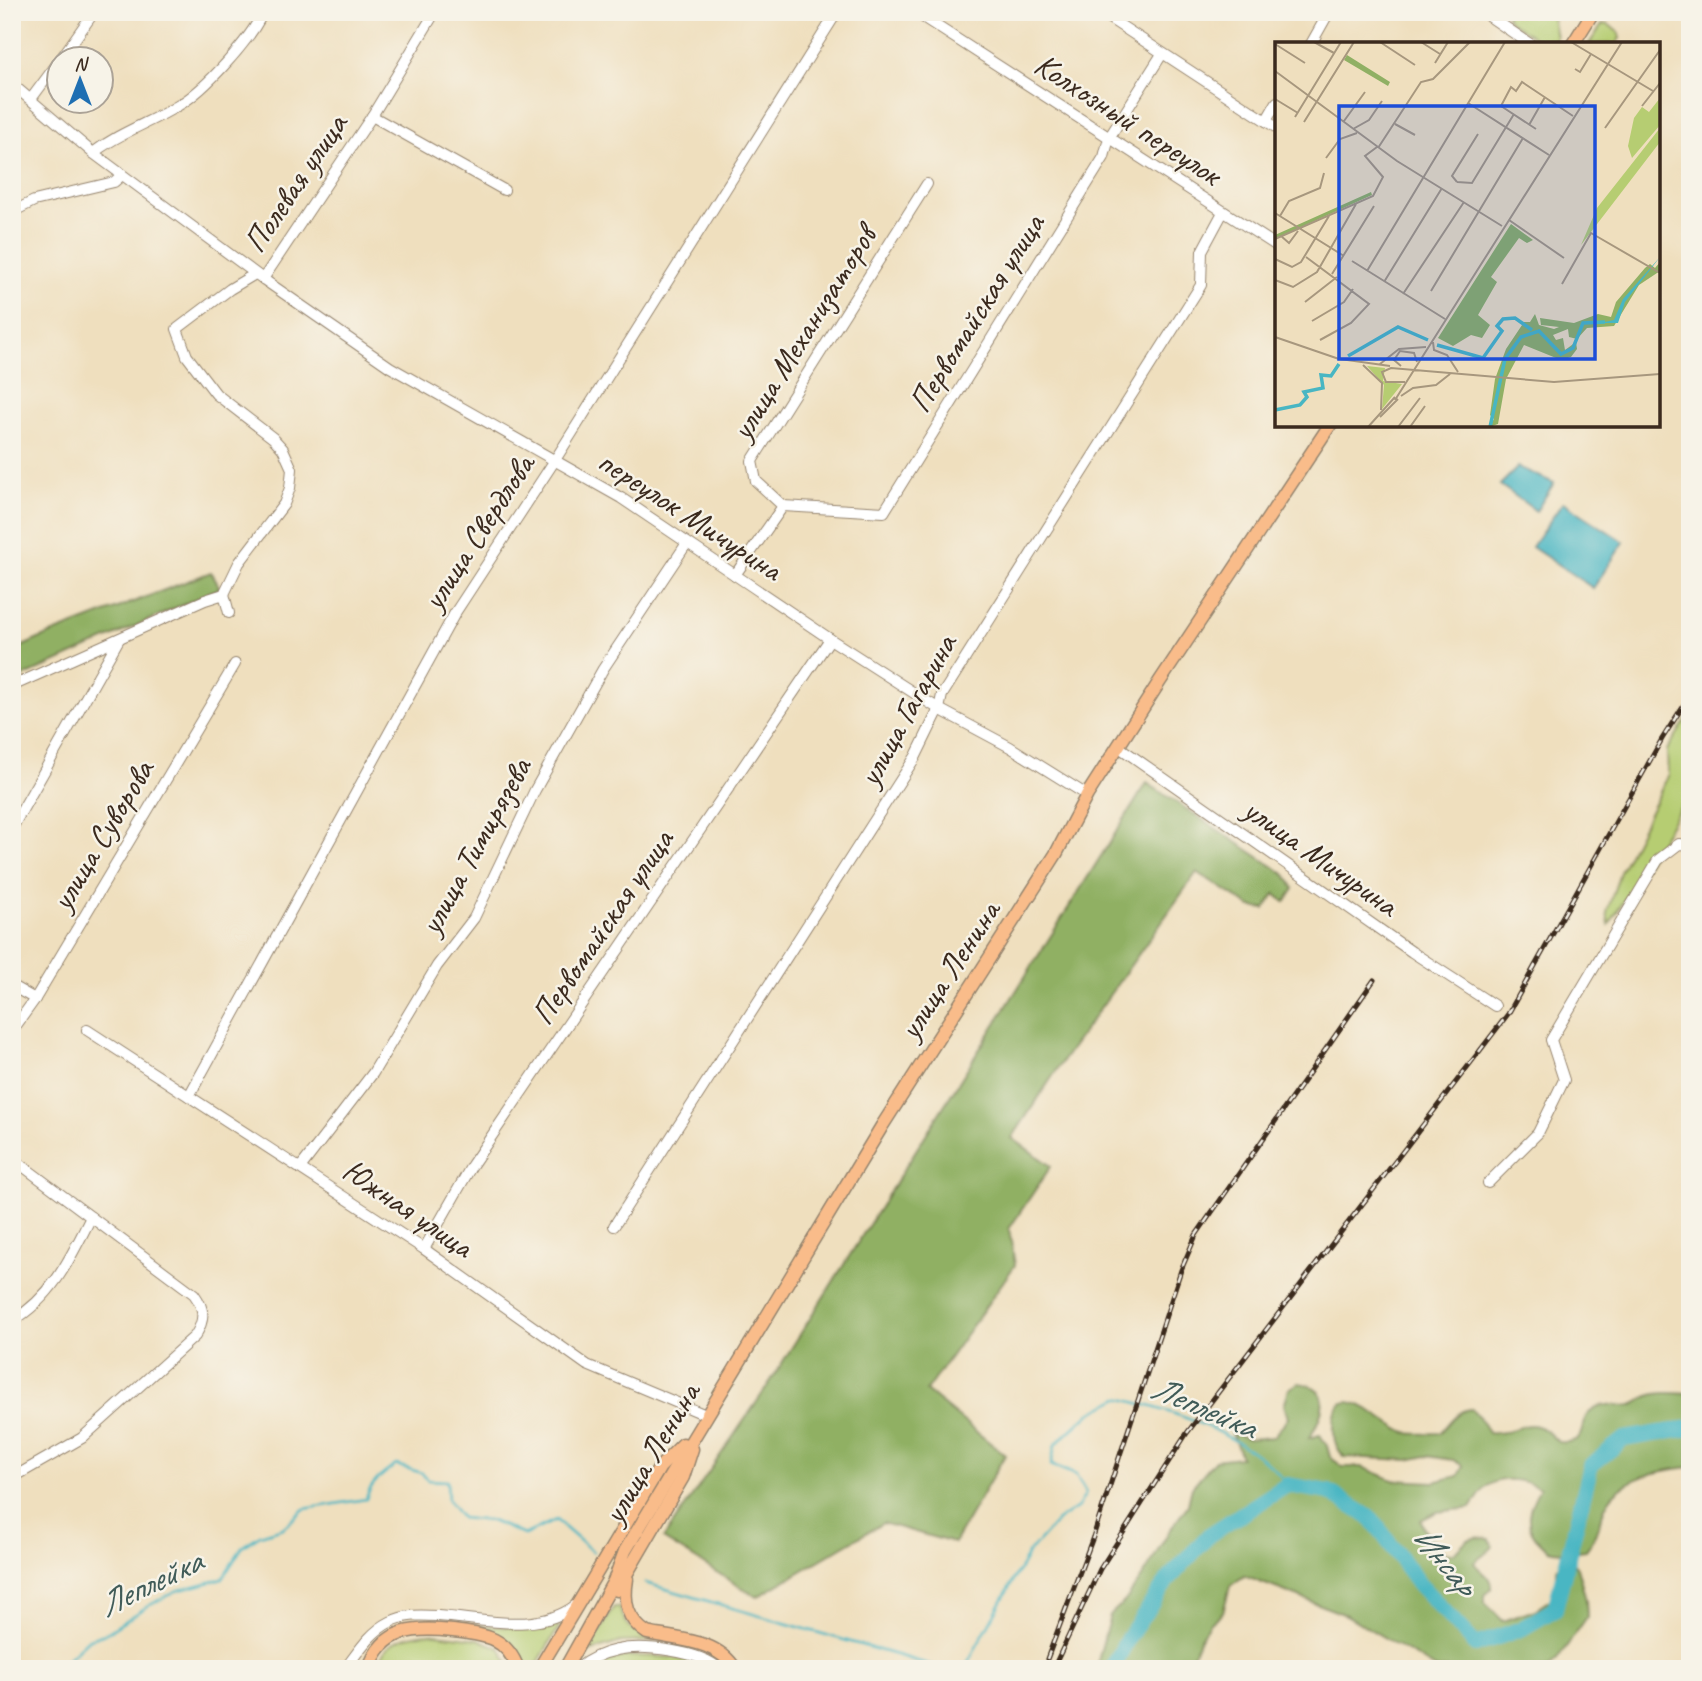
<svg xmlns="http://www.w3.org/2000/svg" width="1702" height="1681" viewBox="0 0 1702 1681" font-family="Caveat,sans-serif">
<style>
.green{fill:#b6cd72;stroke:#787c48;stroke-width:2}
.forest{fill:#90b064;stroke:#666d41;stroke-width:2}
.water{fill:#48b6c3;stroke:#427070;stroke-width:2}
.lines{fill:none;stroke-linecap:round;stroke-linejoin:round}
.stream{stroke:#48b6c3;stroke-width:2.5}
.river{stroke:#48b6c3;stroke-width:16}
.minor-casing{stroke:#95846e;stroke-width:12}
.major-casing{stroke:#95846e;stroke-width:15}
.minor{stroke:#fff;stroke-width:10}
.major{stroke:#f9bc8a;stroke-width:12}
.rail-casing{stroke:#3b2a1e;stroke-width:5}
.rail{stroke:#f7f3e8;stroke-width:2.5;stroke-dasharray:8;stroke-linecap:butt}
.labels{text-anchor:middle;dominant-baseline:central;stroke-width:5;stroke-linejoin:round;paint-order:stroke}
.street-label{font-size:33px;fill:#3b2a1e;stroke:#f7f3e8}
.water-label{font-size:35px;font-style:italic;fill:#405b58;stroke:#f7f3e8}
.inset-river{fill:none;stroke:#48b6c3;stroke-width:3.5}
.inset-road{fill:none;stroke:#a7977e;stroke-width:2}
.view{fill:#1d4ed8;fill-opacity:0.15;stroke:#1d4ed8;stroke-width:3.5}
.inset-edge{fill:none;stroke:#3b2a1e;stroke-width:3.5}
</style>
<rect width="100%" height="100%" fill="#f7f3e8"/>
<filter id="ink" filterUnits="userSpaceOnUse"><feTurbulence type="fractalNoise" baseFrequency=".0143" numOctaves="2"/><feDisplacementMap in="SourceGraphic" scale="14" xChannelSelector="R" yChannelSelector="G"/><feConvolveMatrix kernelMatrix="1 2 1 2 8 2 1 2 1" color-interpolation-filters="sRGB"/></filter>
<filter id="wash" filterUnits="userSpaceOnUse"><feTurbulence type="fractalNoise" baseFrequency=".00686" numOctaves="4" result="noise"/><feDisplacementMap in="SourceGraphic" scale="28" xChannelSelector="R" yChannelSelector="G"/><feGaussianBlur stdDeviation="1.57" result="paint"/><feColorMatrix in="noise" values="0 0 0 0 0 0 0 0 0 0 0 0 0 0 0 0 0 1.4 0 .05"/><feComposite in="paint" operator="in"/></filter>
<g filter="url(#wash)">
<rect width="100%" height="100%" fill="#efdfbe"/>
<g class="green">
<path d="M 1506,12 L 1551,12 L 1556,37 L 1554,43 L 1544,44 L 1508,20 Z"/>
<path d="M 1608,24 L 1619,33 L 1620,38 L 1616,44 L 1589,44 L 1602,25 Z"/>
<path d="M 1690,714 L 1690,792 L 1609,925 L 1607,912 L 1620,872 L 1668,776 L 1667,750 Z"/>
<path d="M 614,1607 L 619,1607 C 625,1625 635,1635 654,1641 L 621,1642 L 588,1652 Z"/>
<path d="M 556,1623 L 559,1627 L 534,1669 L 525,1669 C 517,1642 496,1633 471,1625 L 525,1628 Z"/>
<path d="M 428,1633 L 478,1639 L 500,1648 L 512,1669 L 375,1669 C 387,1640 399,1637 428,1633 Z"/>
<path d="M 630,1656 C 653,1657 689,1655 709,1669 L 591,1669 L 612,1659 Z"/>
</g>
<g class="forest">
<path d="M 211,572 L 220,588 L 12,682 L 12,651 L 43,637 Z"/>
<path d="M 1147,783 L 1286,875 L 1294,889 L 1285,902 L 1275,894 L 1265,909 L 1251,907 L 1197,872 L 1064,1059 L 1012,1138 L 1051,1166 L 1009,1229 L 1015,1265 L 926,1391 L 1005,1455 L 954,1543 L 883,1523 L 757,1597 L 663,1539 L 765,1390 Z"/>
<path d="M 1299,1383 C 1336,1387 1321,1419 1309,1438 L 1320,1435 L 1327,1446 L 1330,1457 L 1343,1467 L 1362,1467 L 1393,1480 L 1434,1482 L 1458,1476 L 1463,1466 L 1453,1460 L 1427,1456 L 1408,1460 L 1345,1457 C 1338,1451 1334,1443 1334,1433 C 1331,1367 1386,1427 1407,1433 C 1416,1435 1430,1433 1440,1433 C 1449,1423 1457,1409 1472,1409 L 1480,1418 L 1488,1433 C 1522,1436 1527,1408 1558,1442 C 1591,1445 1577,1423 1589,1413 C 1607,1398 1616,1409 1631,1405 C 1637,1404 1641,1400 1646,1397 C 1659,1391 1676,1393 1690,1394 L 1690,1467 C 1663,1470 1620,1477 1606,1505 C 1599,1520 1597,1537 1586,1550 C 1576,1551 1563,1553 1553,1551 C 1547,1550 1544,1546 1540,1542 C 1522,1526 1529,1506 1540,1488 C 1526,1480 1503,1476 1489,1485 C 1481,1490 1476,1501 1471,1508 L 1437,1512 L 1421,1520 C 1424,1533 1435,1546 1446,1554 L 1454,1553 C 1465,1541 1471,1534 1489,1539 L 1493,1546 C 1488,1554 1480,1556 1474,1563 C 1481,1573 1492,1575 1491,1589 L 1485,1595 L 1485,1603 L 1503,1621 L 1535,1610 L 1556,1596 L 1556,1569 L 1561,1562 L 1570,1562 L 1577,1567 L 1586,1600 L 1587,1617 L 1557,1660 L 1547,1669 L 1437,1669 L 1346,1615 L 1244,1576 L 1230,1586 L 1223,1612 L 1210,1623 L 1200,1638 L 1187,1669 L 1096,1669 L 1110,1615 L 1125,1601 L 1147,1570 L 1168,1533 L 1188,1505 L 1192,1487 L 1215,1460 L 1241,1457 L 1232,1433 L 1249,1439 L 1273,1437 L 1288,1418 L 1284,1405 L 1289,1389 Z"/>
</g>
<g class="water">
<path d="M 1518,467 L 1554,483 L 1536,511 L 1500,485 Z"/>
<path d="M 1563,502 L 1624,542 L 1593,588 L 1532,547 Z"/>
</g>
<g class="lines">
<g class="stream">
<path d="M 645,1583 L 945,1669"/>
<path d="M 63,1663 L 89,1639 L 105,1634 L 148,1606 L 176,1591 L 222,1579 L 243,1546 L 260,1535 L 283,1528 L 304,1509 L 366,1499 C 370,1483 383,1474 396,1465 L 422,1473 L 427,1480 L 447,1481 L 448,1500 L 461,1518 L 491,1521 L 524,1535 L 556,1520 L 593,1552"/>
<path d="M 964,1669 L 1029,1552 L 1057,1521 L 1078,1507 L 1086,1493 L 1076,1475 L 1051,1465 L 1055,1445 L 1090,1413 L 1119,1398 C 1171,1411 1222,1427 1265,1461 C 1274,1467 1280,1477 1287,1485"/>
</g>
<path class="river" d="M 1112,1669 L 1128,1638 L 1167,1581 L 1209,1535 L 1287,1485 L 1329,1492 L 1372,1519 L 1419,1584 L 1476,1645 L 1521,1629 L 1555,1609 L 1591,1465 L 1624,1439 L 1690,1428"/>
</g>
</g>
<g filter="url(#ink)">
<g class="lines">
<g class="minor-casing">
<g id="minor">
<path d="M 915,12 L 1277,246"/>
<path d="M 1100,12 L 1277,128"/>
<path d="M 1483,12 L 1530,44"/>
<path d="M 1311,44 L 1329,12"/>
<path d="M 60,60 L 94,12"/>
<path d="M 12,84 L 93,153 L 263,279 L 390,367 L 621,498 L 830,639 L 939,709 L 1010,747 L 1087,795"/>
<path d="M 31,99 L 60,60"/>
<path d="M 372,116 L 504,190"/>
<path d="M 1266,121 L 1277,102"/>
<path d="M 93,153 C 120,132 150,123 179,105 C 205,90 251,39 263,12"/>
<path d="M 12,212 L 34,201 L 114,182 L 122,175"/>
<path d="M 263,279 L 372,116 L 435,12"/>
<path d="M 783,506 L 884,512 L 1104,157 L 1109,138 L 1162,54"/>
<path d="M 783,506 L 756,481 L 752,461 L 927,184"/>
<path d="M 735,575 L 783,506"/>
<path d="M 224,594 L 229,613"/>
<path d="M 12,686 L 205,600 L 224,594 L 239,563 L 284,504 L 290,488 L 292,469 L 283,449 L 273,438 L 216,394 L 187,356 L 177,329 L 230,289 L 255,274"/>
<path d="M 1119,747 L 1412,952 L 1495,1006"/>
<path d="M 12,828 L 119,639"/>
<path d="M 12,986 L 35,999"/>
<path d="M 87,1030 L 424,1249 L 587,1365 L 706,1415"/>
<path d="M 12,1031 L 35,999 L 235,664"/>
<path d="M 189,1096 L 455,613 L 555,460 L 837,12"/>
<path d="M 12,1158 L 194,1294 C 205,1309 205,1320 195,1336 L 82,1438 L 12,1478"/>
<path d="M 300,1168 L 373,1073 L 437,966 L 474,918 L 535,790 L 603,669 L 687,543"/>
<path d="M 1488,1183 L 1538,1133 L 1564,1080 L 1551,1040 L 1658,860 L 1679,844 L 1690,845"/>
<path d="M 614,1226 L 916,756 L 939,709 L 942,695 L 1201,285 L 1202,251 L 1223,212"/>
<path d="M 424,1249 L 472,1165 L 830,639"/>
<path d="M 12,1321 C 53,1297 71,1257 91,1217"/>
<path d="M 345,1669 C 358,1652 370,1632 390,1622 C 405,1614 422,1615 438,1616 C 484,1619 537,1635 576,1605"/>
<path d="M 577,1669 C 589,1659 602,1653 617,1650 C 642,1644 701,1651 719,1669"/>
</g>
</g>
<g class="major-casing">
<g id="major">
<path d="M 1573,44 L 1593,12"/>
<path d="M 627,1579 C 623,1602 627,1620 647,1633 C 678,1640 717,1639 735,1669"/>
<path d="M 617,1590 L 683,1477 L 692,1449"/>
<path d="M 369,1669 C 382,1627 416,1627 453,1631 C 484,1635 506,1636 518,1669"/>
<path d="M 539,1669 L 660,1467 L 683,1444"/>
<path d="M 565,1669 L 614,1581 L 625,1551 L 882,1126 L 1056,854 L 1087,795 L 1160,681 L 1330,425"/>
</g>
</g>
<use href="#minor" class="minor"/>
<use href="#major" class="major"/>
<g class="rail-casing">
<g id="rail">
<path d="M 1047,1659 L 1093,1537 L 1181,1270 L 1196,1235 L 1374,980"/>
<path d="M 1053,1669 L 1100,1569 L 1187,1433 L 1508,1014 L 1662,739 L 1690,695"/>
</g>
</g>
<use href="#rail" class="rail"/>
</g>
</g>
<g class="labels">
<g class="street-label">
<text transform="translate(1128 119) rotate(33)">Колхозный переулок</text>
<text transform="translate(295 183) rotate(-56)">Полевая улица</text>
<text transform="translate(976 313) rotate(-58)">Первомайская улица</text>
<text transform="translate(803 333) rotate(-58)">улица Механизаторов</text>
<text transform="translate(690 515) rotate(33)">переулок Мичурина</text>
<text transform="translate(478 532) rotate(-57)">улица Свердлова</text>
<text transform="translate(907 710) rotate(-61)">улица Гагарина</text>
<text transform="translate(102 835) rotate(-59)">улица Суворова</text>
<text transform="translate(475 846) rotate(-61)">улица Тимирязева</text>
<text transform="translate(1321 857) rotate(35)">улица Мичурина</text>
<text transform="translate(602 927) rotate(-56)">Первомайская улица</text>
<text transform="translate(949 970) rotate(-57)">улица Ленина</text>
<text transform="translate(408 1208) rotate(34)">Южная улица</text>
<text transform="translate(651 1453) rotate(-59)">улица Ленина</text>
</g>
<g class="water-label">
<text transform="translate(1204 1407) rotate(23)">Леплейка</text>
<text transform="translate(1445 1560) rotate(51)">Инсар</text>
<text transform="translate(150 1583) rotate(-26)">Леплейка</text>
</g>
</g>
<g transform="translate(1275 42)">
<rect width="385" height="385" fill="#efdfbe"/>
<path d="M 385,56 L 385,83 L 357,116 L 353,104 L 359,76 L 367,65 L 374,70 ZM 385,86 L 385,100 L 306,203 L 322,166 ZM 92,324 L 110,326 L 108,339 L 127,342 L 107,367 L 109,343 Z" fill="#b6cd72"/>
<path d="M 72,13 L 115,40 L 113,44 L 69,18 ZM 96,150 L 97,153 L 0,197 L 0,193 ZM 236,182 L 258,198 L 252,201 L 244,196 L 216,235 L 222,240 L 203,273 L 215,283 L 207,296 L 196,293 L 178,304 L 163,296 ZM 385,220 L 385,229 L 364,243 L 339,284 L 312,286 L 302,297 L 294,295 L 293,287 L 278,293 L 281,298 L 288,296 L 290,308 L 301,300 L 302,307 L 296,315 L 286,318 L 249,303 L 231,337 L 223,382 L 214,385 L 219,377 L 215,373 L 220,337 L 231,307 L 249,280 L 255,280 L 260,272 L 264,283 L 279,287 L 284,285 L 266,283 L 265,276 L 299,281 L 323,272 L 336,275 L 341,260 L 370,226 L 375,222 L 380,226 Z" fill="#90b064"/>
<path d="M 385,215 L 350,260 L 343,281 L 325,281 L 339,278 L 348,257 Z" fill="#48b6c3"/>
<path class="inset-river" d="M 162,303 L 208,316 L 227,289 L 222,284 L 228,277 L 240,276 L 257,288M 73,314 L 123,285 L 153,298M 0,368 L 25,363 L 32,355 L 29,350 L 48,346 L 46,333 L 56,334 L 64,322M 215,385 L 230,317 L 246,295 L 264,289 L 286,312 L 298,306 L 308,281 L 330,280"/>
<path class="inset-road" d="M 39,0 L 59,11M 105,0 L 140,23M 146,0 L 165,12M 296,0 L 378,49M 0,2 L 30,21M 160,21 L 173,0M 300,27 L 305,30 L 316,12M 0,29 L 122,119 L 227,184M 0,57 L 23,71M 193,61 L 274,113M 367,64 L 385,41M 20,75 L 66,0M 69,79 L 90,50M 29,80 L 79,0M 120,82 L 140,93M 254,83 L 270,55M 330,86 L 385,8M 78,87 L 94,78 L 107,59M 261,87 L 226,64 L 236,45 L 241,49 L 247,40 L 298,74M 103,106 L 146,40 L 158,37 L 195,0M 51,116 L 65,97 L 82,91M 182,140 L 197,141 L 239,72M 182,140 L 177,134 L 203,92M 0,171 L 69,214M 5,174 L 14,159 L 45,146 L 49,131M 234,178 L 289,216M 6,194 L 14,201 L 23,189M 0,197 L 98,154 L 108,135 L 90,114 L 102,105M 31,215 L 94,262 L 76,281 L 45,298M 0,217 L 17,225 L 26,220 L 54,174M 77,219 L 170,277M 92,229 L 230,0M 57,232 L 99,164M 0,238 L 18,245 L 42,230 L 81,162M 109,240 L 167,146M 287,242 L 316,191 L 385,231M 156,249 L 248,96M 128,252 L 189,160M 30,260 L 62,235M 37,279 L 69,260 L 78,247M 0,295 L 64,317M 158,300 L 159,308 L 172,313 L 183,330M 65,317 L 115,324M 105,322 L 124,307 L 151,305M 88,323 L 107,341 L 106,368M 126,324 L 119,318 L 125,309 L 139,311 L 142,320M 130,340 L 111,340 L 107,330 L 116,326 L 279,340 L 385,332M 126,354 L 138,346 L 161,343 L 175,332M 120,358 L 347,0M 105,375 L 123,357M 93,385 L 120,355M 123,385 L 145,356M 135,385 L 150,364"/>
<path class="view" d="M 64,64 L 320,64 L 320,317 L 64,317 Z"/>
<rect width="385" height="385" class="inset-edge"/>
</g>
<rect width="1702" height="1681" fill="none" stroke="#f7f3e8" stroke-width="42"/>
<g transform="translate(80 80)"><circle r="33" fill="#f7f3e8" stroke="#aca397" stroke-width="2"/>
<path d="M0-5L12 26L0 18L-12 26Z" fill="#1f6fb2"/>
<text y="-10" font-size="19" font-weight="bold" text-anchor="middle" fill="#3b2a1e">N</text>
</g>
</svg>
